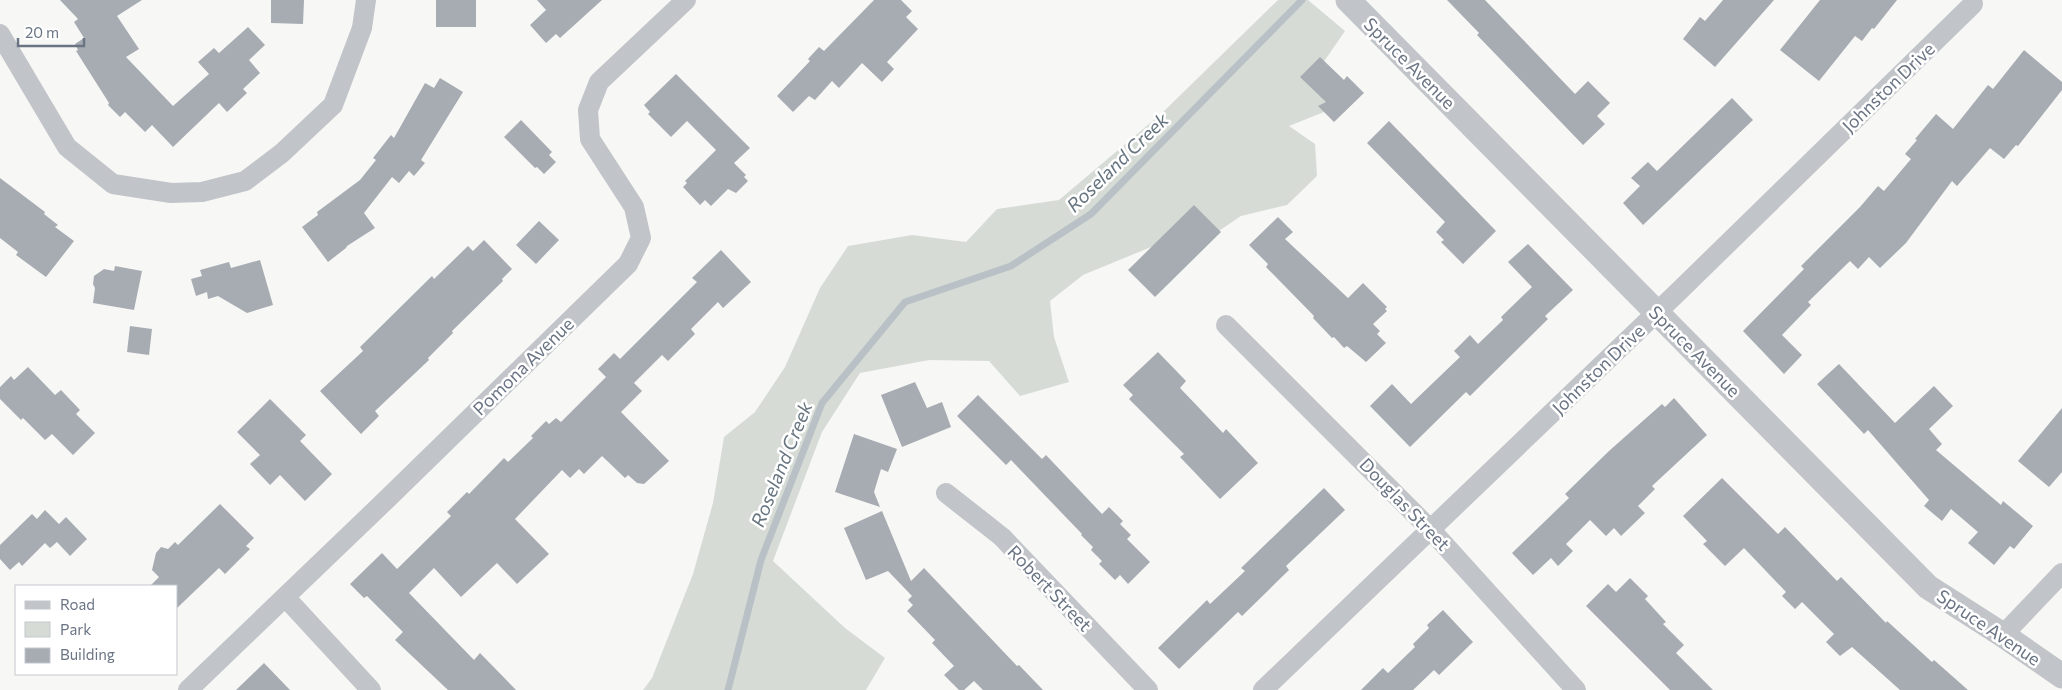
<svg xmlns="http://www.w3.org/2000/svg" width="2062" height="690" viewBox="0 0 2062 690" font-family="Commissioner,sans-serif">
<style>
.green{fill:#d6dcd5}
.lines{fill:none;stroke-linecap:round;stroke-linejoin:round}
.stream{stroke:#b9c1c7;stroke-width:7}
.building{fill:#a7acb3}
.minor{stroke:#c1c4c8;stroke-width:20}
.tertiary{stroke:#c1c4c8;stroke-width:25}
.labels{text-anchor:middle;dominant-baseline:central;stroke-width:5;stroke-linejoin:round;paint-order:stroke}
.street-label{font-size:18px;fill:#6a7483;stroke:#fff}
.water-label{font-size:19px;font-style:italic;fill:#66747f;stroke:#fff}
</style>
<rect width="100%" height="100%" fill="#f7f7f5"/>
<path class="green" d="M 1278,0 L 1308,0 L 1345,31 L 1323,63 L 1330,81 L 1324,112 L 1289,126 L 1315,144 L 1317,176 L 1287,205 L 1241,216 L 1192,249 L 1151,247 L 1083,275 L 1050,301 L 1054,337 L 1069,382 L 1020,396 L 989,361 L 929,360 L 860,373 L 822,432 L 773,561 L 845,628 L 885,658 L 866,690 L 643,690 L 652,678 L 693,574 L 713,503 L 724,437 L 755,412 L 785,367 L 820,288 L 848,246 L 912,235 L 966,242 L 997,209 L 1059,200 L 1162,113 Z"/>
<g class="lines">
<path class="stream" d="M 728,690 L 761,560 L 822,403 L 905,302 L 1011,266 L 1091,214 L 1302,0"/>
</g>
<g class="building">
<path d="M 60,0 L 142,0 L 117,16 L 139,49 L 126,57 L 173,106 L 209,74 L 198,62 L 214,48 L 219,53 L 248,27 L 265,45 L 249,60 L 260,73 L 243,89 L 247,93 L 227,112 L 219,103 L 173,147 L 152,125 L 145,132 L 125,112 L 120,117 L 108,105 L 109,103 L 76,51 L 78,50 L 75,44 L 84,38 L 74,22 L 78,19 Z"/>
<path d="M 271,0 L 304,0 L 303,24 L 271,23 Z"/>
<rect x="436" y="0" width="40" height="27"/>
<path d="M 537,0 L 602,0 L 560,38 L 556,34 L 546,43 L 530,25 L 546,10 Z"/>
<path d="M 874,0 L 901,0 L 912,11 L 906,17 L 918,29 L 887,62 L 894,69 L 882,82 L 862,63 L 839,88 L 832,81 L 815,100 L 809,96 L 793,112 L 777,96 L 810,61 L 808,59 L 819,47 L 824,51 Z"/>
<path d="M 1447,0 L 1485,0 L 1575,94 L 1588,81 L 1610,103 L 1597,116 L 1605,124 L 1583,145 L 1477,35 L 1479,33 Z"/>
<path d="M 1723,0 L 1774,0 L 1715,67 L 1683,39 L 1700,17 L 1705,21 Z"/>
<path d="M 1820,0 L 1897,0 L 1874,29 L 1872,28 L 1862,41 L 1855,36 L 1819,81 L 1780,50 Z"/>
<path d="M 2024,50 L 2062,82 L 2062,90 L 2018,146 L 2016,145 L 2004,159 L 1990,148 L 1957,186 L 1952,181 L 1906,243 L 1880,268 L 1869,257 L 1858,269 L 1850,261 L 1808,302 L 1811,305 L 1782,335 L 1802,355 L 1784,374 L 1743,331 L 1804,269 L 1801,266 L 1860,207 L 1878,186 L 1884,191 L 1911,159 L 1905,154 L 1917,140 L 1915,139 L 1936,114 L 1953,129 L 1988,85 L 1993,89 Z"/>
<path d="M 1320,57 L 1344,80 L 1347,76 L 1364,93 L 1334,122 L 1318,106 L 1326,102 L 1300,77 Z"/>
<path d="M 676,74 L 750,148 L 734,163 L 746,175 L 744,177 L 748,181 L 736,193 L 728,189 L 711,206 L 705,200 L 700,205 L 683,187 L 687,183 L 685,181 L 716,150 L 687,121 L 671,137 L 648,114 L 650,112 L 644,105 Z"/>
<path d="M 440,78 L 463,92 L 421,160 L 425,163 L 414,176 L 409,171 L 399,183 L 392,177 L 364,213 L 375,228 L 347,246 L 346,248 L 328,262 L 302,227 L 318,215 L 317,212 L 360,180 L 376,160 L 373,158 L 391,135 L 394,138 L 425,83 L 434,88 Z"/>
<path d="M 1732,98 L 1753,120 L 1643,225 L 1623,203 L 1640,186 L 1631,178 L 1648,162 L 1657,171 Z"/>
<path d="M 521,120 L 552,152 L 549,155 L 556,162 L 544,174 L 537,167 L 535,168 L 504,137 Z"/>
<path d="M 1389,121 L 1496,231 L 1463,264 L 1441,242 L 1444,240 L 1436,232 L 1445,222 L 1367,143 Z"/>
<path d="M 0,178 L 45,212 L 44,214 L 58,225 L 55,227 L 74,241 L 46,277 L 16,255 L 18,252 L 0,238 Z"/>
<path d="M 1194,205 L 1221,232 L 1155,297 L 1128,270 Z"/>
<path d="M 1278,217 L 1293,232 L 1285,239 L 1348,298 L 1363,283 L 1387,307 L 1385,309 L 1387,311 L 1373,324 L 1380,331 L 1377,334 L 1386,343 L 1366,362 L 1347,346 L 1344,348 L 1334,337 L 1332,338 L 1313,318 L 1314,316 L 1266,267 L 1268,264 L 1249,245 Z"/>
<path d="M 539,221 L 559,240 L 536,264 L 516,245 Z"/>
<path d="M 484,240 L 512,269 L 502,279 L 503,281 L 452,331 L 453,333 L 428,358 L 429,360 L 375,411 L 379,416 L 361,434 L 320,391 L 363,351 L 360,347 L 432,276 L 434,279 L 468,246 L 473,251 Z"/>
<path d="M 1528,244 L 1573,290 L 1545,316 L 1548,319 L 1470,396 L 1466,392 L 1410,447 L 1370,406 L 1392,384 L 1411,404 L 1460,357 L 1454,351 L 1470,335 L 1478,344 L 1503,320 L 1501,317 L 1532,287 L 1508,262 Z"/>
<path d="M 721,250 L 751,282 L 723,308 L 718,302 L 691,329 L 695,334 L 668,361 L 662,355 L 634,383 L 642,391 L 621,412 L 669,461 L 644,484 L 637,483 L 628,475 L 625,478 L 602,456 L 584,474 L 579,469 L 570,478 L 562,470 L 515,519 L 549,554 L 517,584 L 497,563 L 461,597 L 434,568 L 409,593 L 474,660 L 480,653 L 516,690 L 448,690 L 395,640 L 403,632 L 367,596 L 364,598 L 350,584 L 382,553 L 397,569 L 451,516 L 447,512 L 467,492 L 469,494 L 504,458 L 508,462 L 533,438 L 531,436 L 546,421 L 549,424 L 556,418 L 561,422 L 606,377 L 598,369 L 614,353 L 620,359 L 697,282 L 692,278 Z"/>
<path d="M 260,260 L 273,305 L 247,313 L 218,296 L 208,299 L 207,292 L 196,296 L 191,279 L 202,276 L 200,270 L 229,262 L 231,268 Z"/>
<path d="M 115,266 L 142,271 L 134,310 L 93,303 L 95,288 L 93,284 L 94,276 L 104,269 L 114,271 Z"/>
<path d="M 130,326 L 152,329 L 149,355 L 127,352 Z"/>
<path d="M 1158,352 L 1186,381 L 1180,388 L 1223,433 L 1226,429 L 1258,463 L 1220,499 L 1180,457 L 1184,454 L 1129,399 L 1133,395 L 1123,385 Z"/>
<path d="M 1839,364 L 1895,423 L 1934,386 L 1953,406 L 1929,429 L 1942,444 L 1936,450 L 2001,505 L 2003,501 L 2033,526 L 2014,549 L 2010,546 L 1994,565 L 1968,543 L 1978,532 L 1951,509 L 1942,521 L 1924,506 L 1929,500 L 1868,430 L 1864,434 L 1817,384 Z"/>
<path d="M 28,367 L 55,395 L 61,390 L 80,410 L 76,414 L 95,433 L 73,455 L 52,434 L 45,440 L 23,418 L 21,420 L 0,399 L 0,387 L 11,376 L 14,380 Z"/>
<path d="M 915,382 L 927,408 L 942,402 L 951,427 L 902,447 L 881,395 Z"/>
<path d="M 978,395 L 1042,459 L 1046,455 L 1102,514 L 1109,507 L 1123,521 L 1120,524 L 1131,535 L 1127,539 L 1150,562 L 1128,584 L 1120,575 L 1115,580 L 1099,564 L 1102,561 L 1091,550 L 1093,547 L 1081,535 L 1082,534 L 1011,460 L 1006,465 L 957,416 Z"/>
<path d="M 1674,398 L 1707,435 L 1652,486 L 1655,489 L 1638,506 L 1645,513 L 1621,536 L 1614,528 L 1606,536 L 1590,520 L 1566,544 L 1573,551 L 1558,566 L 1551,558 L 1533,575 L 1512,553 L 1569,498 L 1565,494 L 1609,451 L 1662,404 L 1665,407 Z"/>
<path d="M 270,399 L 306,435 L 300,441 L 332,474 L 305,501 L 280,475 L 270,485 L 250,464 L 260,455 L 237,432 Z"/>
<path d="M 2062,408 L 2062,472 L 2049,487 L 2018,461 Z"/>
<path d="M 854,434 L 897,449 L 888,472 L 881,469 L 874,492 L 880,507 L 835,492 Z"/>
<path d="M 1722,478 L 1778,534 L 1785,527 L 1837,581 L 1841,577 L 1886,623 L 1887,621 L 1932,662 L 1934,660 L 1968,690 L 1900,690 L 1852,647 L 1840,656 L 1826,642 L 1834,634 L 1802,602 L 1795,609 L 1782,596 L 1786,592 L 1744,548 L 1725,566 L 1703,544 L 1707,541 L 1683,516 Z"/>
<path d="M 1324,488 L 1345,510 L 1286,566 L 1289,570 L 1242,616 L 1238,612 L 1179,669 L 1158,648 L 1207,600 L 1210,604 L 1245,571 L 1241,568 Z"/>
<path d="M 220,504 L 254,538 L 246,546 L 250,549 L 225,574 L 219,568 L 176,609 L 176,586 L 150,586 L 159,577 L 152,570 L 156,553 L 161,547 L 168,549 L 175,542 L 178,545 Z"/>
<path d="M 45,510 L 59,524 L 66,517 L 87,539 L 70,556 L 57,542 L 50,548 L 45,543 L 22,566 L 19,562 L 10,570 L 0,559 L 0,545 L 32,514 L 37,519 Z"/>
<path d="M 882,511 L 911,581 L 924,568 L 1017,666 L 1019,665 L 1043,690 L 983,690 L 974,681 L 964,690 L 959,690 L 944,675 L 954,666 L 932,643 L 935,640 L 907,611 L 913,605 L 908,600 L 912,596 L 888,571 L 866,580 L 844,528 Z"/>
<path d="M 1630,578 L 1648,596 L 1645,599 L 1666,622 L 1663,624 L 1684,645 L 1676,653 L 1713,690 L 1670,690 L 1586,606 L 1608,584 L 1616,592 Z"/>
<path d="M 1443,610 L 1473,642 L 1439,675 L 1434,670 L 1413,690 L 1361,690 L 1383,668 L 1388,673 L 1415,647 L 1413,644 L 1429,628 L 1427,625 Z"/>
<path d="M 264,663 L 290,690 L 236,690 Z"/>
</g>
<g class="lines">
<g class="minor">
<path d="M 0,34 L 67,147 L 113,184 L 171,193 L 202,192 L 245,181 L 282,153 L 333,105 L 362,28 L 366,0"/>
<path d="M 1226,325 L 1431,530 L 1576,690"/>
<path d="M 946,493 L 1002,537 L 1148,690"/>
<path d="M 286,598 L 371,690"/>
<path d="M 2003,635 L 2062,573"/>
<path d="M 188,690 L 386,500 L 628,264 L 641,238 L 634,207 L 590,139 L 588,110 L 599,82 L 686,0"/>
<path d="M 1263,690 L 1677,293 L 1973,4"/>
</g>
<path class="tertiary" d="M 1348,0 L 1928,587 L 2003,635 L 2062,676"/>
</g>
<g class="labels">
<g class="street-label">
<text transform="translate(1410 63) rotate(45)">Spruce Avenue</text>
<text transform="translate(1888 87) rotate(-44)">Johnston Drive</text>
<text transform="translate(1695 351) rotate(45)">Spruce Avenue</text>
<text transform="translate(523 366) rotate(-44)">Pomona Avenue</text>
<text transform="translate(1598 369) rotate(-44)">Johnston Drive</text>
<text transform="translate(1405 504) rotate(46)">Douglas Street</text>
<text transform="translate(1050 588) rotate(46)">Robert Street</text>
<text transform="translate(1989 627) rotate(34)">Spruce Avenue</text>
</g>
<g class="water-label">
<text transform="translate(1117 162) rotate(-44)">Roseland Creek</text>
<text transform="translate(781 464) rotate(-68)">Roseland Creek</text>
</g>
</g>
<rect x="15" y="585" width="162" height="90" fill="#ffffff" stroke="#c3c7cd"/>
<rect x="25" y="601" width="25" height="8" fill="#c1c4c8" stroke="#c3c7cd"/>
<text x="60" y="610" font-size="15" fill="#6a7483">Road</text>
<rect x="25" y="622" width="25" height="15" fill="#d6dcd5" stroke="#c3c7cd"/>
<text x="60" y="635" font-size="15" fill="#6a7483">Park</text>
<rect x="25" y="648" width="25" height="15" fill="#a7acb3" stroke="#c3c7cd"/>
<text x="60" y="660" font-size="15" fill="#6a7483">Building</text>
<path d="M18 38v8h66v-8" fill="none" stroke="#6a7483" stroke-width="2.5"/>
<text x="25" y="38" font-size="15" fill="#6a7483" stroke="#ffffff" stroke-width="4" paint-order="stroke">20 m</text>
</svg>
